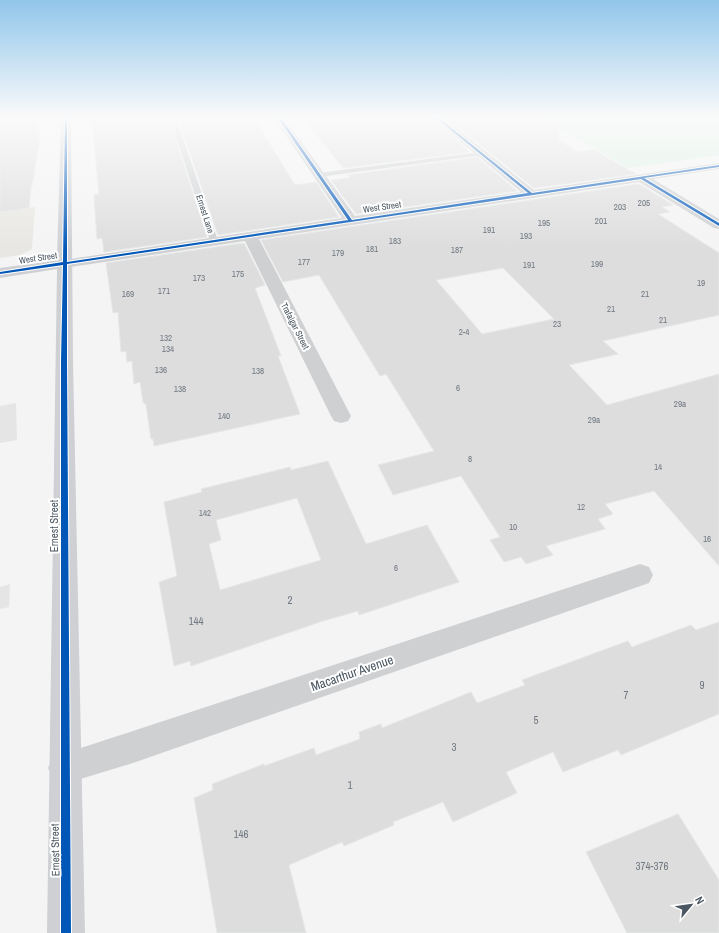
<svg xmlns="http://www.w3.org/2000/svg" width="719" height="933" viewBox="0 0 719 933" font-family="'Archivo Narrow',sans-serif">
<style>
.commercial{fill:#e8e7e3}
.education{fill:#e6e5e6}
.green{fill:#d9f2e3}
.building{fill:#ddddde;stroke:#e5e6e7;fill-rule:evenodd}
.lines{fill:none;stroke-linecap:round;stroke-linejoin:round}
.lane{fill:#ced0d2;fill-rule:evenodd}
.street{fill:#ced0d2;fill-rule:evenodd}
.secondary{fill:#ced0d4;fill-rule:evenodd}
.cycleway-casing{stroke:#fff;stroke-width:2}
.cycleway{fill:#0057b8;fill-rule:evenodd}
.labels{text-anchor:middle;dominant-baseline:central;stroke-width:4;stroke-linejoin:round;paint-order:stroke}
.number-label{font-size:9px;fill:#707881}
.far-street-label{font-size:9px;fill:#4a5661;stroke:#fff}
.street-label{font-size:11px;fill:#4a5661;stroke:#fff}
.near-number-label{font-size:11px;fill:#707881}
.near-street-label{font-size:13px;fill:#4a5661;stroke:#fff}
</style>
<rect width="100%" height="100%" fill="#f4f4f4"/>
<path class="commercial" d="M 35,207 L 32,249 L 20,255 L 0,258 L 0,211 Z"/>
<g class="education">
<path d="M 16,403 L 17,440 L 0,443 L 0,406 Z"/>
<path d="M 10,584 L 9,607 L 0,609 L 0,587 Z"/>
</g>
<path class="green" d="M 539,118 L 719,118 L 719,155 L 629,168 Z"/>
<g class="building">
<path d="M 0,118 L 37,118 L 37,130 L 40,129 L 39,143 L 32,186 L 31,186 L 29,208 L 0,212 Z"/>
<path d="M 94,118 L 169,118 L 207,237 L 104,252 L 102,238 L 97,239 L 94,195 L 99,194 L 92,120 Z"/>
<path d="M 178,118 L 254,118 L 295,185 L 316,182 L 339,217 L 218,235 Z"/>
<path d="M 304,118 L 431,118 L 470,152 L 343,168 Z"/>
<path d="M 447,118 L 539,118 L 559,130 L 559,140 L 577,152 L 594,150 L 636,174 L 534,188 Z"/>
<path d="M 477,157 L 517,191 L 356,214 L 331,180 L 350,178 L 348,175 Z"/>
<path d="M 639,184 L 673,205 L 662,207 L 670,212 L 658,214 L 719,253 L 719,315 L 603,341 L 618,354 L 569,365 L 607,405 L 719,374 L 719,566 L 654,491 L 605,504 L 613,514 L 598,519 L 605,529 L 546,546 L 553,555 L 526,564 L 521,557 L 504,562 L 490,540 L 500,537 L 461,476 L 393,495 L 378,465 L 434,451 L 386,374 L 380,376 L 319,275 L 283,282 L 261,240 ZM 503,268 L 554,319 L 482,334 L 436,280 Z"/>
<path d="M 244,243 L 265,285 L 255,288 L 281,356 L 278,356 L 300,414 L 154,446 L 153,439 L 151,439 L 146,405 L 143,402 L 140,382 L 134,384 L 132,361 L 127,362 L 126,351 L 121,352 L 118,312 L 113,313 L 106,263 Z"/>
<path d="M 328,461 L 366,544 L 427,525 L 459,582 L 359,615 L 358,611 L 323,621 L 191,666 L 190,661 L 174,666 L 159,582 L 177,576 L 164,502 L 202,492 L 201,489 L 290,467 L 291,470 ZM 297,498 L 321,560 L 220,590 L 209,544 L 221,540 L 216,520 Z"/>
<path d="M 719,622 L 719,714 L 621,755 L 618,750 L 563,772 L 553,752 L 506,772 L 517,793 L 453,822 L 443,802 L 393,822 L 394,825 L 344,846 L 342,842 L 289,865 L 306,933 L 217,933 L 194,798 L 213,790 L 212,784 L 264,764 L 264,766 L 314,748 L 316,755 L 360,739 L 359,732 L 381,724 L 382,728 L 471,692 L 477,703 L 525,685 L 522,680 L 628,641 L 632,647 L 691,625 L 696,630 Z"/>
<path d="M 678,814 L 719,880 L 719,933 L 627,933 L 586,852 Z"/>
</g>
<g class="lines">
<g class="lane">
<path d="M 170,118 L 176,118 L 218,241 L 217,243 L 211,243 L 210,241 Z"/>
<path d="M 481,152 L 483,153 L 483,155 L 319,177 L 315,175 L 319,173 Z"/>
</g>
<g class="street">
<path d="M 274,118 L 284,118 L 355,216 L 521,192 L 432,118 L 444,118 L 534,190 L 719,163 L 719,169 L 653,179 L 719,219 L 719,229 L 714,228 L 639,182 L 259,239 L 351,416 L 348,421 L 341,423 L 334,421 L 331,416 L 245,241 L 64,268 L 59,267 L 57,264 L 59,261 L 64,260 L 342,218 Z"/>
<path d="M 640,564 L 649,567 L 653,575 L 649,583 L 133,763 L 64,784 L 53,779 L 48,768 L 53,757 L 133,731 Z"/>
</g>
<path class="secondary" d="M 61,118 L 71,118 L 73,361 L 85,933 L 47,933 L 57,269 L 0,278 L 0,268 L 57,260 Z"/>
<g class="cycleway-casing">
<path id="cycleway" d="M 65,118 L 67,118 L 67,262 L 348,220 L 278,118 L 281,118 L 352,220 L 528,193 L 436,118 L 439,118 L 532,193 L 719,165 L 719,167 L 644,178 L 719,223 L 719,226 L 641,179 L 67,264 L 67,361 L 71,933 L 61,933 L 61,361 L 63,265 L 0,274 L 0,272 L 63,262 Z"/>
</g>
<use href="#cycleway" class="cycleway"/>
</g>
<linearGradient id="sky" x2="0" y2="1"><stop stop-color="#91c6eb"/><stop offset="0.47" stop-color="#fafafa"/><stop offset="1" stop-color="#fafafa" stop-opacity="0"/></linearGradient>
<rect width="719" height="249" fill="url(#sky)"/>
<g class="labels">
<g class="number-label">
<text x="644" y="203">205</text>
<text x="620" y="207">203</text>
<text x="601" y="221">201</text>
<text x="544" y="223">195</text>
<text x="489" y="230">191</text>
<text x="526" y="236">193</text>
<text x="395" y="241">183</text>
<text x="372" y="249">181</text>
<text x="457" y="250">187</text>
<text x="338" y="253">179</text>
<text x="304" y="262">177</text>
<text x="597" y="264">199</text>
<text x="529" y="265">191</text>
<text x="238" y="274">175</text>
<text x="199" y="278">173</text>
<text x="701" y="283">19</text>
<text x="164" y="291">171</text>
<text x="128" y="294">169</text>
<text x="645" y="294">21</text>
<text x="611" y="309">21</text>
<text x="663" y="320">21</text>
<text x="557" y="324">23</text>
<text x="464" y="332">2-4</text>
<text x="166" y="338">132</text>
<text x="168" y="349">134</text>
<text x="161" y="370">136</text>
<text x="258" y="371">138</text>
<text x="458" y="388">6</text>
<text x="180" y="389">138</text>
<text x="680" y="404">29a</text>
<text x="224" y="416">140</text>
<text x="594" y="420">29a</text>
<text x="470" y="459">8</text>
<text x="658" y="467">14</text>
<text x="581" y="507">12</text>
<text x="205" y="513">142</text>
<text x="513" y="527">10</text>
<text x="707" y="539">16</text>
<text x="396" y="568">6</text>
</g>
<g class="far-street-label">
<text transform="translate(382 207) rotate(-8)">West Street</text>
<text transform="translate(205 214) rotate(72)">Ernest Lane</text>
<text transform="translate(38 258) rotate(-8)">West Street</text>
<text transform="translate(295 326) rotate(63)">Trafalgar Street</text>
</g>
<g class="street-label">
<text transform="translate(54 526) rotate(-90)">Ernest Street</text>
<text transform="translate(55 850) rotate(-91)">Ernest Street</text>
</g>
<g class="near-number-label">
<text x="290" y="600">2</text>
<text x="196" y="621">144</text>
<text x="702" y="685">9</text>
<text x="626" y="695">7</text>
<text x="536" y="720">5</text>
<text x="454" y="747">3</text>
<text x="350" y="785">1</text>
<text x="241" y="834">146</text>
<text x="652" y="866">374-376</text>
</g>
<g class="near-street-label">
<text transform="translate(352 673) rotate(-19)">Macarthur Avenue</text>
</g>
</g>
<g transform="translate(691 905) rotate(61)" stroke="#ffffff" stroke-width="3" paint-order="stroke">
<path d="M0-3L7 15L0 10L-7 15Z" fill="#4a5661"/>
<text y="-6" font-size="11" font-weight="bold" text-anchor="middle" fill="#4a5661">N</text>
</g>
</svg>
